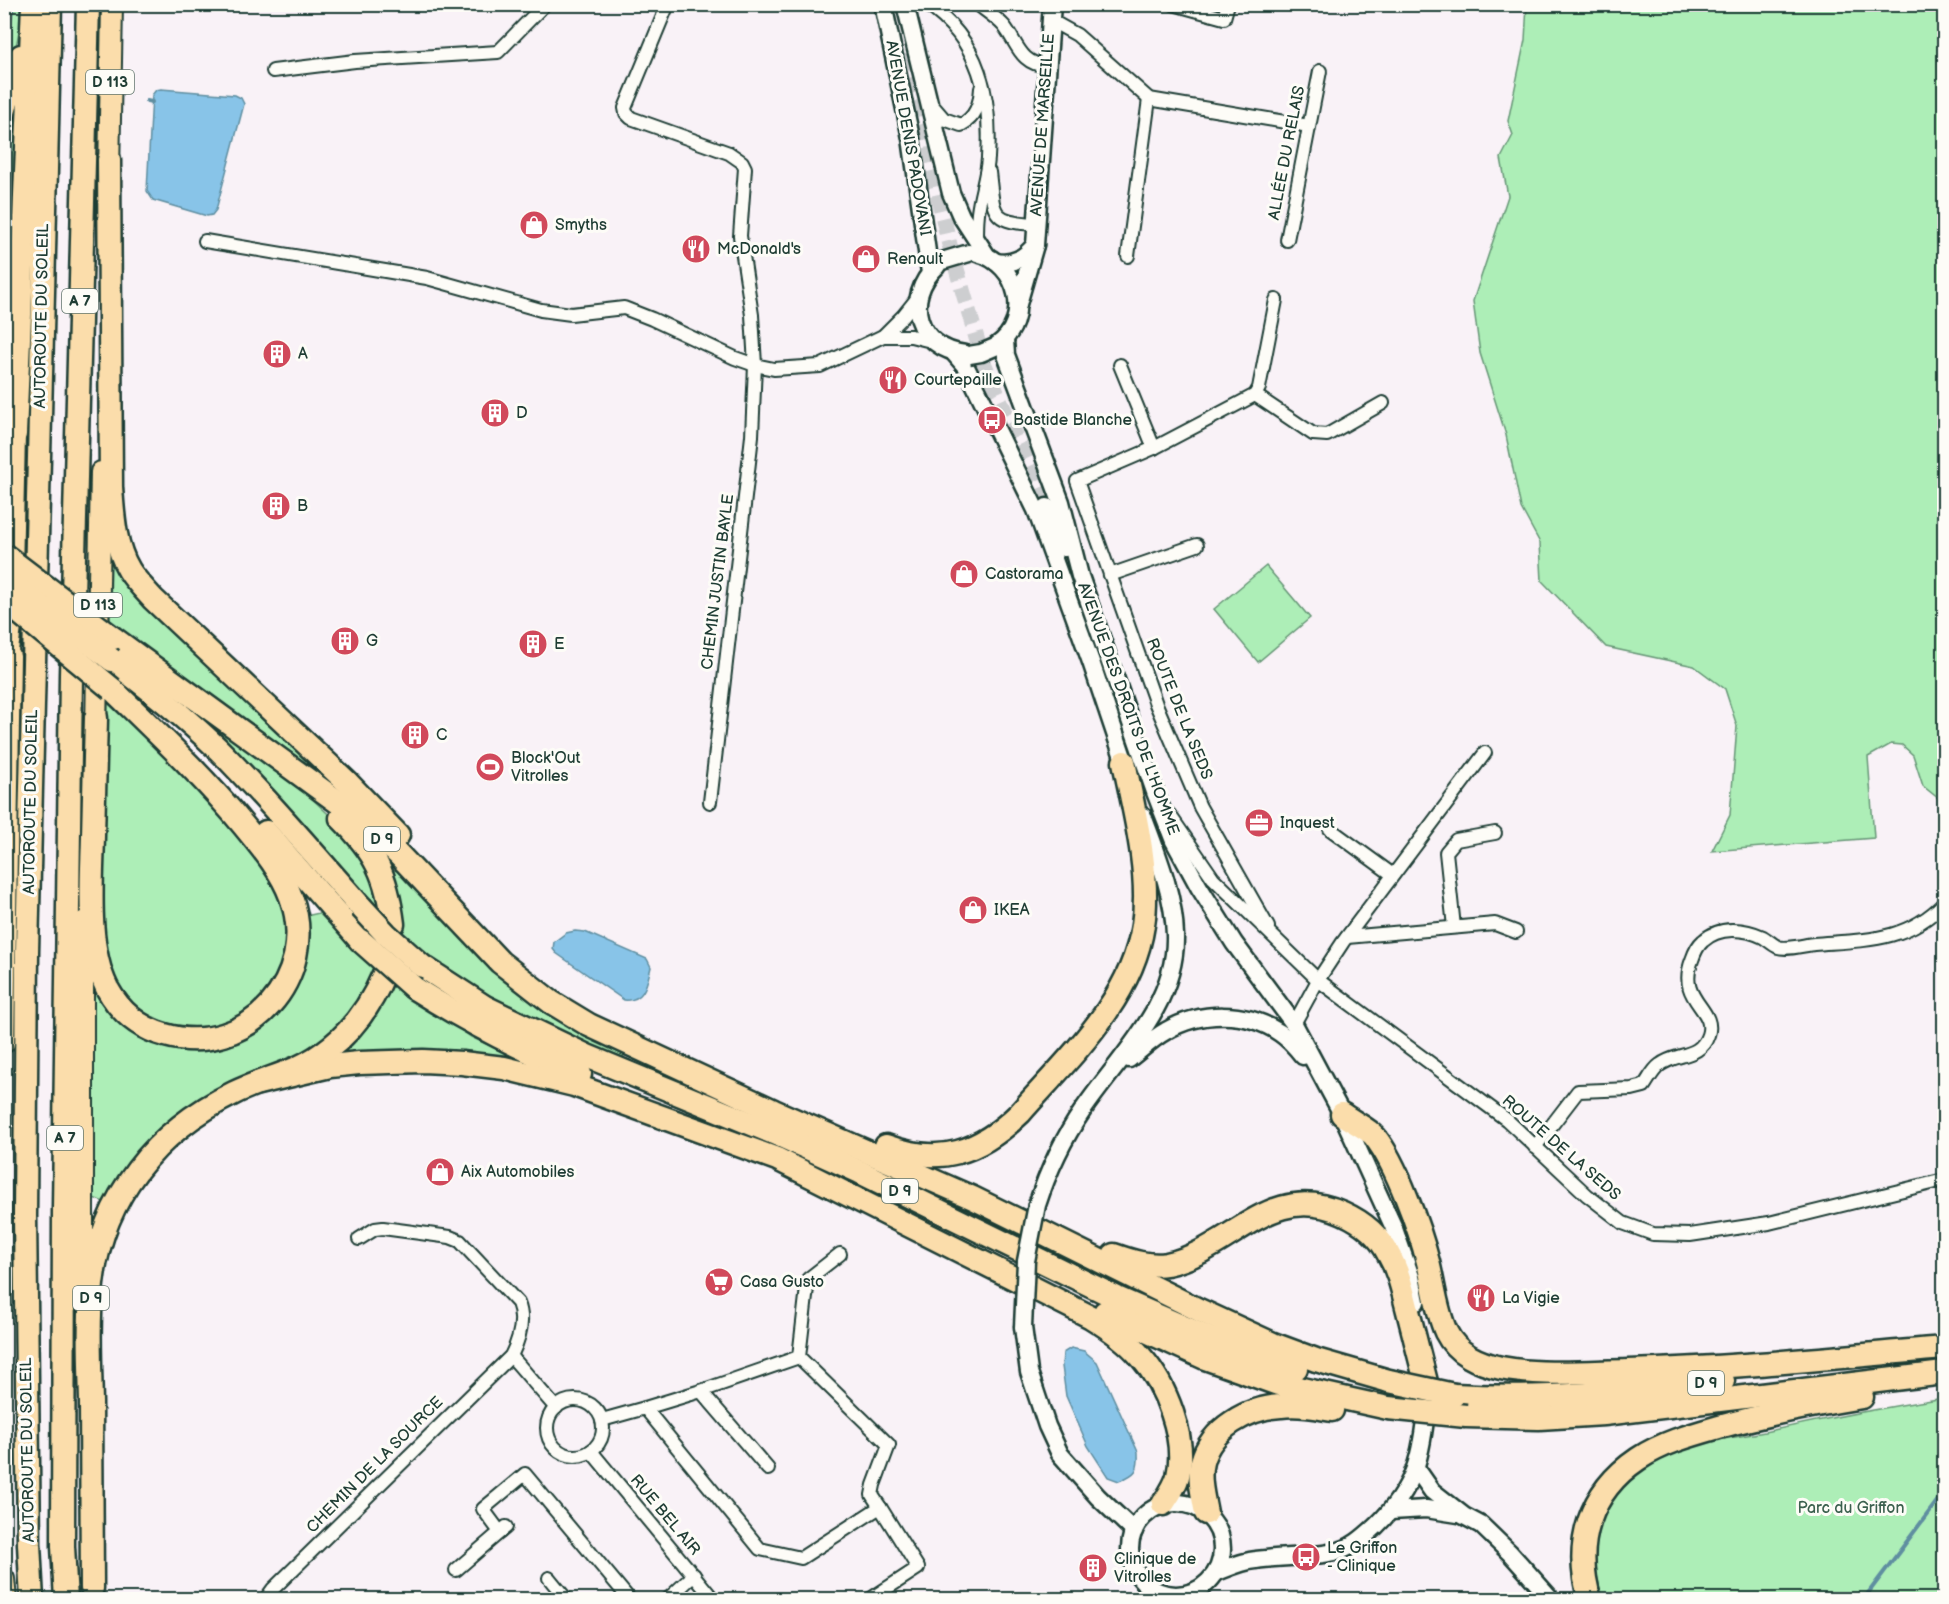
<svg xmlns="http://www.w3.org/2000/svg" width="1949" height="1604" viewBox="0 0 1949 1604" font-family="'Balsamiq Sans',sans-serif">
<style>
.green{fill:#adeeb7;stroke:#669676;stroke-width:1.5}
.water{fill:#88c4e8;stroke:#5e8ea0;stroke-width:1.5}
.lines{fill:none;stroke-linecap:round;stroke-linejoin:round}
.stream{stroke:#5e8ea0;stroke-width:4}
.secondary-tunnel{stroke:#cdced0;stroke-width:16;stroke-dasharray:16 8;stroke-linecap:butt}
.street-casing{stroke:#1f3d34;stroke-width:16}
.secondary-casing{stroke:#1f3d34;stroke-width:21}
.primary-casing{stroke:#1f3d34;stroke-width:24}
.highway-casing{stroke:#1f3d34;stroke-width:27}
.street{stroke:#fdfcf7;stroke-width:12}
.secondary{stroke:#fdfcf7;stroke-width:16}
.primary{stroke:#fbddab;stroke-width:20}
.highway{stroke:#fbddab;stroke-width:22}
.secondary-bridge-casing{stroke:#1f3d34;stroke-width:21;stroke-linecap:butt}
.highway-bridge-casing{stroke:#1f3d34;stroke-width:27;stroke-linecap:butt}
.secondary-bridge{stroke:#fdfcf7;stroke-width:16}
.highway-bridge{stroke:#fbddab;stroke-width:22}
.labels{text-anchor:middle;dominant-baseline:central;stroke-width:6;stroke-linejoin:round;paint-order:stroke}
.shield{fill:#fdfcf7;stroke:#62766e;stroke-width:1.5}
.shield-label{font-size:15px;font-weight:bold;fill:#1f3d34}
.street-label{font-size:16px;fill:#1f3d34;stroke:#fdfcf7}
.poi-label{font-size:16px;fill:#1f3d34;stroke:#fdfcf7;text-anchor:start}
.park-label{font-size:16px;fill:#3b604e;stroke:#fdfcf7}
</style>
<rect width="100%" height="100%" fill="#f9f2f7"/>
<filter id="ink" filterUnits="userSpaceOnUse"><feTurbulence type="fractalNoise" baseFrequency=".0167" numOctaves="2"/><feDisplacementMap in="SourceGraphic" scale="12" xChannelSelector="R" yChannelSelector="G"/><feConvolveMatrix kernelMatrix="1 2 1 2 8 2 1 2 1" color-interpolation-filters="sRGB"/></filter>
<g filter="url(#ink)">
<g class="green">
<path d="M 5,5 L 24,5 L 16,47 L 5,88 Z"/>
<path d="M 1527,5 L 1944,5 L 1944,803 L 1923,786 L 1913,755 L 1902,745 L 1891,744 L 1868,757 L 1874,838 L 1712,851 L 1730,815 L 1737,726 L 1725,689 L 1694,666 L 1606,647 L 1542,581 L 1540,543 L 1521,508 L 1506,435 L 1480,353 L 1473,301 L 1508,196 L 1501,158 L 1513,135 L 1508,121 L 1525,40 Z"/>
<path d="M 20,86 L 11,300 L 8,302 L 5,302 L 5,120 Z"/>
<path d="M 111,554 L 382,825 L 110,625 Z"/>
<path d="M 1266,566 L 1310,618 L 1258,662 L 1214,609 Z"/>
<path d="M 108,702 L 157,744 L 211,797 L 272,878 L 284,906 L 286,934 L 282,963 L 271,984 L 256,1007 L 234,1023 L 188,1031 L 147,1017 L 128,1002 L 115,979 L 106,951 L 103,911 Z"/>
<path d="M 204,715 L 307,794 L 343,828 L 366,858 L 383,916 Z"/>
<path d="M 405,867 L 558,1019 L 624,1055 L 623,1058 C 544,1025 467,992 402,934 L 400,898 L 391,872 Z"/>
<path d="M 319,913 C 337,933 359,949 378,968 L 363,1000 L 316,1048 L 257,1073 L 106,1203 L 91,1197 L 90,966 L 151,1040 L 268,1019 L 306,916 Z"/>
<path d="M 392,979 L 471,1037 L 521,1060 L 519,1065 L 346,1056 L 345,1052 L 358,1035 Z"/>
<path d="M 1944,1398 L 1944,1599 L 1603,1600 C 1588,1549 1592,1517 1630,1479 C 1641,1468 1656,1455 1671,1450 C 1703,1440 1737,1438 1769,1431 C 1828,1418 1886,1407 1944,1398 Z"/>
</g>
<g class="water">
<path d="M 161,89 L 235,95 L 241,98 L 244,104 L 216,210 L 212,215 L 207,216 L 153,200 L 147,191 L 152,95 L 156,90 Z"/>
<path d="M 575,931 L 585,932 L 647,959 L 651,967 C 647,983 645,1002 624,1000 L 556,953 L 553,949 L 554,942 L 566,933 Z"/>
<path d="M 1071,1348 L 1084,1351 L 1097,1362 L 1138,1452 C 1139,1471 1136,1474 1119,1481 L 1108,1477 L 1088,1446 L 1066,1396 L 1062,1366 L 1063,1353 Z"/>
</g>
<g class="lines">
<g class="stream">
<path d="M 4,53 L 13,4"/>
<path d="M 147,101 L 152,102"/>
<path d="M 1863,1600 L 1944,1492"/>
</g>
<path class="secondary-tunnel" d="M 905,54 L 949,243 L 984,364 L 1047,507"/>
<g class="street-casing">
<g id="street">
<path d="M 668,4 L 625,108 L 626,113 L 631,118 L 729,153 L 742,162 L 745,168 L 740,236 L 752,315 L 755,365 L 752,436 L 710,802"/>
<path d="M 926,4 C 980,40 992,97 988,158 C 987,176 980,194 978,213 C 977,222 977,231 977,240"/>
<path d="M 977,4 C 986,11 997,18 1004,26 C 1018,44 1020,64 1047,66"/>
<path d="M 1173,4 L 1224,18 L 1228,4"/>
<path d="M 1050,20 L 1077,35 L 1149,99 L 1309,126"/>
<path d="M 273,71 L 355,61 L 498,52 L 545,4"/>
<path d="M 932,105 L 944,119 L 961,125 C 976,117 980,104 981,88"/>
<path d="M 989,172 C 994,214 990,222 1037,224"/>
<path d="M 1287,240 L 1320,71"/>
<path d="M 205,241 L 427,278 L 541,310 L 571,314 L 624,308 L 652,319 L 735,358 L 755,365 L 774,369 L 820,366 L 883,336 L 903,316 L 919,296"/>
<path d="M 1128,256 L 1149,99"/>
<path d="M 883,336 L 911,336 L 935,342"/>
<path d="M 1120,365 L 1154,448"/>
<path d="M 1255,395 L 1313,434 L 1327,435 L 1383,403"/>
<path d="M 1110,575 L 1197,545"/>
<path d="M 1169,814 L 1213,878 L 1318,980 L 1507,1120 L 1587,1195 L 1623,1223 L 1653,1234 L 1690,1235 L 1769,1223 L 1944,1180"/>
<path d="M 1330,829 L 1393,875"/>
<path d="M 1268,927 L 1200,807 L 1156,704 L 1077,481 L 1154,448 L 1255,395 L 1259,388 L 1276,300"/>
<path d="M 1454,927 L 1446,852 L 1456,840 L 1495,833"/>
<path d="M 1347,937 L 1495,924 L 1516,932"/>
<path d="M 1294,1024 L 1318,980 L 1343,942 L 1485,753"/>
<path d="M 1535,1147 L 1578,1091 L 1632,1089 L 1644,1086 C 1649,1079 1653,1070 1660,1065 C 1677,1052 1700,1059 1708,1035 C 1717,1008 1676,1001 1692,960 C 1694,954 1697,946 1703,941 C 1719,926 1744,928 1763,937 C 1768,940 1773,945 1778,947 C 1787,950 1804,945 1814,944 C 1864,940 1907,942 1944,903"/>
<path d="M 840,1254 L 808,1279 L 799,1357 L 889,1445 L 874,1485 L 872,1495 L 880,1507"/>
<path d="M 511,1356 L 556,1408"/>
<path d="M 701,1391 L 768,1469"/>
<circle cx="575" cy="1428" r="28"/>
<path d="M 645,1408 L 701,1391 L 799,1357"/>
<path d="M 602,1420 L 645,1408 L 760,1549 L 801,1558 L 880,1507 L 918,1568 L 869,1600"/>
<path d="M 591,1451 L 714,1600"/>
<path d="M 506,1527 L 500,1532 L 483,1509 L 525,1474 L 630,1600"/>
<path d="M 456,1570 L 500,1532"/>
<path d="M 549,1578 L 567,1600"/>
<path d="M 265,1600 L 273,1589 L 511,1356 C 519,1340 525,1320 518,1303 L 460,1241 L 450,1237 L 383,1228 L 375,1229 L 359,1239"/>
<path d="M 667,1600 L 694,1575"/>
</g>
</g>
<g class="secondary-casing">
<g id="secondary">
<path d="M 883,4 L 911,138 L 930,273"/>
<path d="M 905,4 L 951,193 L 961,216 L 987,256"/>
<path d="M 977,253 C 1019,263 1033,321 996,346"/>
<path d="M 996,262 C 1014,265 1024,258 1035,245"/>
<path d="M 937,266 C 902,299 917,348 965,354"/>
<path d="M 1018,304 L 1035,245 L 1052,4"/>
<path d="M 1005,340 L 1006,355 L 1061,502 L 1080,576 L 1155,792 L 1174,841 L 1199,887 L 1234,943 L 1294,1024 L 1342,1114 L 1393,1226 L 1411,1277 L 1416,1302"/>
<path d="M 954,353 L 966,367 L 1036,510 L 1091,662 L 1128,772"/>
<path d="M 1047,507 L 1064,548"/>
<path d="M 1129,1059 C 1141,1050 1153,1038 1166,1031 C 1200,1011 1246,1010 1280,1033 C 1289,1039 1296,1047 1303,1056"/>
<path d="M 1037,1205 C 1048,1171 1063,1139 1083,1110 C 1119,1057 1177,1005 1175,935 C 1174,894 1157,854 1143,816"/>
<path d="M 1023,1327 L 1029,1372 L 1047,1426 L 1060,1454 L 1098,1497 L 1134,1531"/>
<path d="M 1416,1468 L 1432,1491 L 1464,1516 L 1481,1525 L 1510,1553 L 1552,1600"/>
<circle cx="1176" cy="1549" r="46"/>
<path d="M 1391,1511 L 1426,1509 L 1458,1514"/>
<path d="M 1217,1572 C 1230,1567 1243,1561 1256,1560 C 1282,1556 1308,1558 1334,1552 C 1351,1549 1364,1537 1376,1526 C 1416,1487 1422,1455 1427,1402"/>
</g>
</g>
<g class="primary-casing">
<g id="primary">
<path d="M 109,175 L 112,4"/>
<path d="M 12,572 L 15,434"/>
<path d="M 98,637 L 101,472"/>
<path d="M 96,733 L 97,667"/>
<path d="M 4,1043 L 10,656"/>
<path d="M 83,1297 L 83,953 L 85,921"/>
<path d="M 4,1579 L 6,1600"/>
</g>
</g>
<g class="highway-casing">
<g id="highway">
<path d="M 4,112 L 21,56"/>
<path d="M 109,160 L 111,487 C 113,514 114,545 129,570 C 135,580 145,590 153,599 L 348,783 L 398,835"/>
<path d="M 15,434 L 33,4"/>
<path d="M 113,638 L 360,818 L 399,855 L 500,962 L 551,1002 L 589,1025 L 774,1111 L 973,1198 L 1199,1310 L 1273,1344 L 1316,1360 L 1389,1381"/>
<path d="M 112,660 C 148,688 184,716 217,748 C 268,799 314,854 361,907"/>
<path d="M 4,673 L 10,627"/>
<path d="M 96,718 C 95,757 94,797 93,836 C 92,882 86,946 107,988 C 120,1012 139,1028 165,1035 C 248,1059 320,977 291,897 C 281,870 262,848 244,826 C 204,777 157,733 112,689"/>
<path d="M 341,818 C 375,852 387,875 393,924"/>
<path d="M 266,832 L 361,941"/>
<path d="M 422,966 L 485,1007 L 587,1056 L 781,1136 L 860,1172 L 1117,1298 L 1216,1341 L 1296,1368"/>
<path d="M 414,988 C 469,1023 520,1049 580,1074"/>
<path d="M 258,1083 L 330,1066 L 359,1063 L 423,1061 L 462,1063 L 504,1068 L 574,1085 L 777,1159 L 1091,1317 C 1109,1328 1127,1340 1141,1357 C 1166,1385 1187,1439 1178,1476 C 1175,1487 1169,1495 1163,1504"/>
<path d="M 1342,1114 C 1351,1121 1369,1129 1375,1137 C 1396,1163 1420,1230 1428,1262 C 1434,1286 1436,1310 1446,1332 C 1457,1354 1478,1363 1501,1368 C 1542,1376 1586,1372 1628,1371 C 1734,1368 1839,1357 1944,1348"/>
<path d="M 886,1146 C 940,1166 979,1153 1020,1113 C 1068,1058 1132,1001 1143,925 C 1151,876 1134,810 1124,762"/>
<path d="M 1114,1255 C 1131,1261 1149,1267 1167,1264 C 1233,1250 1269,1180 1343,1213 C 1363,1222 1379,1235 1389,1255 C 1399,1272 1403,1292 1408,1311 C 1414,1334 1420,1358 1426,1382"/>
<path d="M 1105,1312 L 1205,1358 L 1275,1383 L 1388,1408"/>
<path d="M 1454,1395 C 1545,1401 1632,1391 1723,1381"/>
<path d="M 1466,1416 L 1539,1418 L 1604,1414 L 1944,1373"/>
<path d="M 1206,1513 C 1203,1497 1198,1478 1202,1462 C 1211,1428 1248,1408 1281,1406 C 1298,1404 1315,1407 1332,1410"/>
<path d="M 92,1588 C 92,1526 91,1464 91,1402 C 90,1363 88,1323 92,1284 C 102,1197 156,1131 234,1093 C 254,1083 276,1077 297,1068 C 338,1049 367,1015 384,974"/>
<path d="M 32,1600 L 29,1544 L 25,1216 L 27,952 L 50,4"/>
<path d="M 66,1600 L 63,1546 L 64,1209 L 71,675 L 88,4"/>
<path d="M 1590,1600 C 1573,1545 1589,1492 1638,1459 C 1662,1443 1691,1435 1719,1427 C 1766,1414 1814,1405 1862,1397"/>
</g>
</g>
<use href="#street" class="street"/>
<use href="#secondary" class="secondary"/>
<use href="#primary" class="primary"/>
<use href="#highway" class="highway"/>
<g class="secondary-bridge-casing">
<g id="secondary-bridge">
<path d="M 942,261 L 969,253"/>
<path d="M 969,355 L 981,353 L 995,347"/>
<path d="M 1023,1327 L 1026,1261 L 1037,1205"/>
</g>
</g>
<g class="highway-bridge-casing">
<g id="highway-bridge">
<path d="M 4,555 L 113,638"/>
<path d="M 4,578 L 112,660"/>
<path d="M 4,600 L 112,689"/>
<path d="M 361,907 L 386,934 L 422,966"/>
<path d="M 361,941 L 414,988"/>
<path d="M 1389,1381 L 1454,1395"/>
<path d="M 1388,1408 L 1466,1416"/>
</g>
</g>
<use href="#secondary-bridge" class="secondary-bridge"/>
<use href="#highway-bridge" class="highway-bridge"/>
</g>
</g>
<defs>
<g id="shop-disc" transform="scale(1.5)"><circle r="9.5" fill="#d1495b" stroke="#fdfcf7"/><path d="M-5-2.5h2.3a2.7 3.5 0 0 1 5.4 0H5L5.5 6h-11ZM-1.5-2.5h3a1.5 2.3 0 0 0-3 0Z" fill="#fff"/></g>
<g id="restaurant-disc" transform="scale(1.5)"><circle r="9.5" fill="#d1495b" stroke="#fdfcf7"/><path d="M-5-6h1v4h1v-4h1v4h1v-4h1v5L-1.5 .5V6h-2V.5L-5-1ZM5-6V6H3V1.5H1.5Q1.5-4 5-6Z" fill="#fff"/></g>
<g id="building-disc" transform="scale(1.5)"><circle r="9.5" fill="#d1495b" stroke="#fdfcf7"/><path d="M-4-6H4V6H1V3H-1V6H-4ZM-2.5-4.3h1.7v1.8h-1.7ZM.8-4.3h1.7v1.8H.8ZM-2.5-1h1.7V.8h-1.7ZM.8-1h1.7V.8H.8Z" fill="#fff"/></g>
<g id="bus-disc" transform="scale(1.5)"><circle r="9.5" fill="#d1495b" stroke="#fdfcf7"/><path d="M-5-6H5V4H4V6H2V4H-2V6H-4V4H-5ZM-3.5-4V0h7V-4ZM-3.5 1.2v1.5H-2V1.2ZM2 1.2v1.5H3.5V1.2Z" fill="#fff"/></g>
<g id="stadium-disc" transform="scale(1.5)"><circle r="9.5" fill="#d1495b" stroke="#fdfcf7"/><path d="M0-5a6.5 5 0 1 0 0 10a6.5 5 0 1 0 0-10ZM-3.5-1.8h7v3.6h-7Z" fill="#fff"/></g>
<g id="office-disc" transform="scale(1.5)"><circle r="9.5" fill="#d1495b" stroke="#fdfcf7"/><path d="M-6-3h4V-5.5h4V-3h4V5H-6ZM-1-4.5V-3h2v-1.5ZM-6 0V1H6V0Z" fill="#fff"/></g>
<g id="supermarket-disc" transform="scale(1.5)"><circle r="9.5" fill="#d1495b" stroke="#fdfcf7"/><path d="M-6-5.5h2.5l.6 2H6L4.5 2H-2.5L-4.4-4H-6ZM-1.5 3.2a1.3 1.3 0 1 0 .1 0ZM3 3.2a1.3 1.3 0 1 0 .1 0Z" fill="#fff"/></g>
</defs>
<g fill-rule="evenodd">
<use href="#shop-disc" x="534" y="225"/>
<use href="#restaurant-disc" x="696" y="249"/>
<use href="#shop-disc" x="866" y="259"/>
<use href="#building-disc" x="277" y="354"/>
<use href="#restaurant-disc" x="893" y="380"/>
<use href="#building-disc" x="495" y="413"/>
<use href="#bus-disc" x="992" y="420"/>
<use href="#building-disc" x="276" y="506"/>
<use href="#shop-disc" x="964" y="574"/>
<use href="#building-disc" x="345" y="641"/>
<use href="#building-disc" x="533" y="644"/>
<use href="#building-disc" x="415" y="735"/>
<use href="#stadium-disc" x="490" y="767"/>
<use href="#office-disc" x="1259" y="823"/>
<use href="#shop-disc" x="973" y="910"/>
<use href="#shop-disc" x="440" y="1172"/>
<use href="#supermarket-disc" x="719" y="1282"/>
<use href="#restaurant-disc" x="1481" y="1298"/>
<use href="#bus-disc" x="1306" y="1557"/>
<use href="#building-disc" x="1093" y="1568"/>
</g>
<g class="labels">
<g class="shield">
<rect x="86" y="70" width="48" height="24" rx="4.5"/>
<rect x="62" y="289" width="36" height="24" rx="4.5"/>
<rect x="74" y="593" width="48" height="24" rx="4.5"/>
<rect x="364" y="827" width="36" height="24" rx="4.5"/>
<rect x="47" y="1126" width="36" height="24" rx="4.5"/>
<rect x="882" y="1179" width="36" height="24" rx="4.5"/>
<rect x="73" y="1286" width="36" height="24" rx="4.5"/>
<rect x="1688" y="1371" width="36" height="24" rx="4.5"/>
</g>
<g class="shield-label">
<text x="110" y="82">D 113</text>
<text x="80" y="301">A 7</text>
<text x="98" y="605">D 113</text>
<text x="382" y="839">D 9</text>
<text x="65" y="1138">A 7</text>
<text x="900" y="1191">D 9</text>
<text x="91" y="1298">D 9</text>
<text x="1706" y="1383">D 9</text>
</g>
<g class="street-label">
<text transform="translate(1043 125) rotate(-86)">AVENUE DE MARSEILLE</text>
<text transform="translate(908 138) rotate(80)">AVENUE DENIS PADOVANI</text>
<text transform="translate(1287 153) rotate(-79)">ALLÉE DU RELAIS</text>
<text transform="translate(42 316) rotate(-89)">AUTOROUTE DU SOLEIL</text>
<text transform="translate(718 582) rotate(-83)">CHEMIN JUSTIN BAYLE</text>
<text transform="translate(1128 709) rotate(70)">AVENUE DES DROITS DE L'HOMME</text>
<text transform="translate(1179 709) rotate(68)">ROUTE DE LA SEDS</text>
<text transform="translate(31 802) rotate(-89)">AUTOROUTE DU SOLEIL</text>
<text transform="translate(1561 1148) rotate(41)">ROUTE DE LA SEDS</text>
<text transform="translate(28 1450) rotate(-91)">AUTOROUTE DU SOLEIL</text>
<text transform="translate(375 1465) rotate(-45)">CHEMIN DE LA SOURCE</text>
<text transform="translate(665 1515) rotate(50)">RUE BEL AIR</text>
</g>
<g class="poi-label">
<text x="555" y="225">Smyths</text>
<text x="717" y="249">McDonald's</text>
<text x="887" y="259">Renault</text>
<text x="298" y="354">A</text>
<text x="914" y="380">Courtepaille</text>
<text x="516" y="413">D</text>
<text x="1013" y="420">Bastide Blanche</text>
<text x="297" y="506">B</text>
<text x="985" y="574">Castorama</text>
<text x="366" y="641">G</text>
<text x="554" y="644">E</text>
<text x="436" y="735">C</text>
<text x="511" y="758">Block'Out<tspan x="511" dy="18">Vitrolles</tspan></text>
<text x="1280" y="823">Inquest</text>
<text x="994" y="910">IKEA</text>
<text x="461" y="1172">Aix Automobiles</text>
<text x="740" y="1282">Casa Gusto</text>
<text x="1502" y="1298">La Vigie</text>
<text x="1327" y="1548">Le Griffon<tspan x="1327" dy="18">- Clinique</tspan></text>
<text x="1114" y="1559">Clinique de<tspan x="1114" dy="18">Vitrolles</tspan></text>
</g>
<g class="park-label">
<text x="1851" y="1508">Parc du Griffon</text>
</g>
</g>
<rect width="1949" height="1604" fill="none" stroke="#fdfcf7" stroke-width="24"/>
<rect x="12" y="12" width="1925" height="1580" fill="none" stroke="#1f3d34" stroke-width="2" filter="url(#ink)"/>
</svg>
